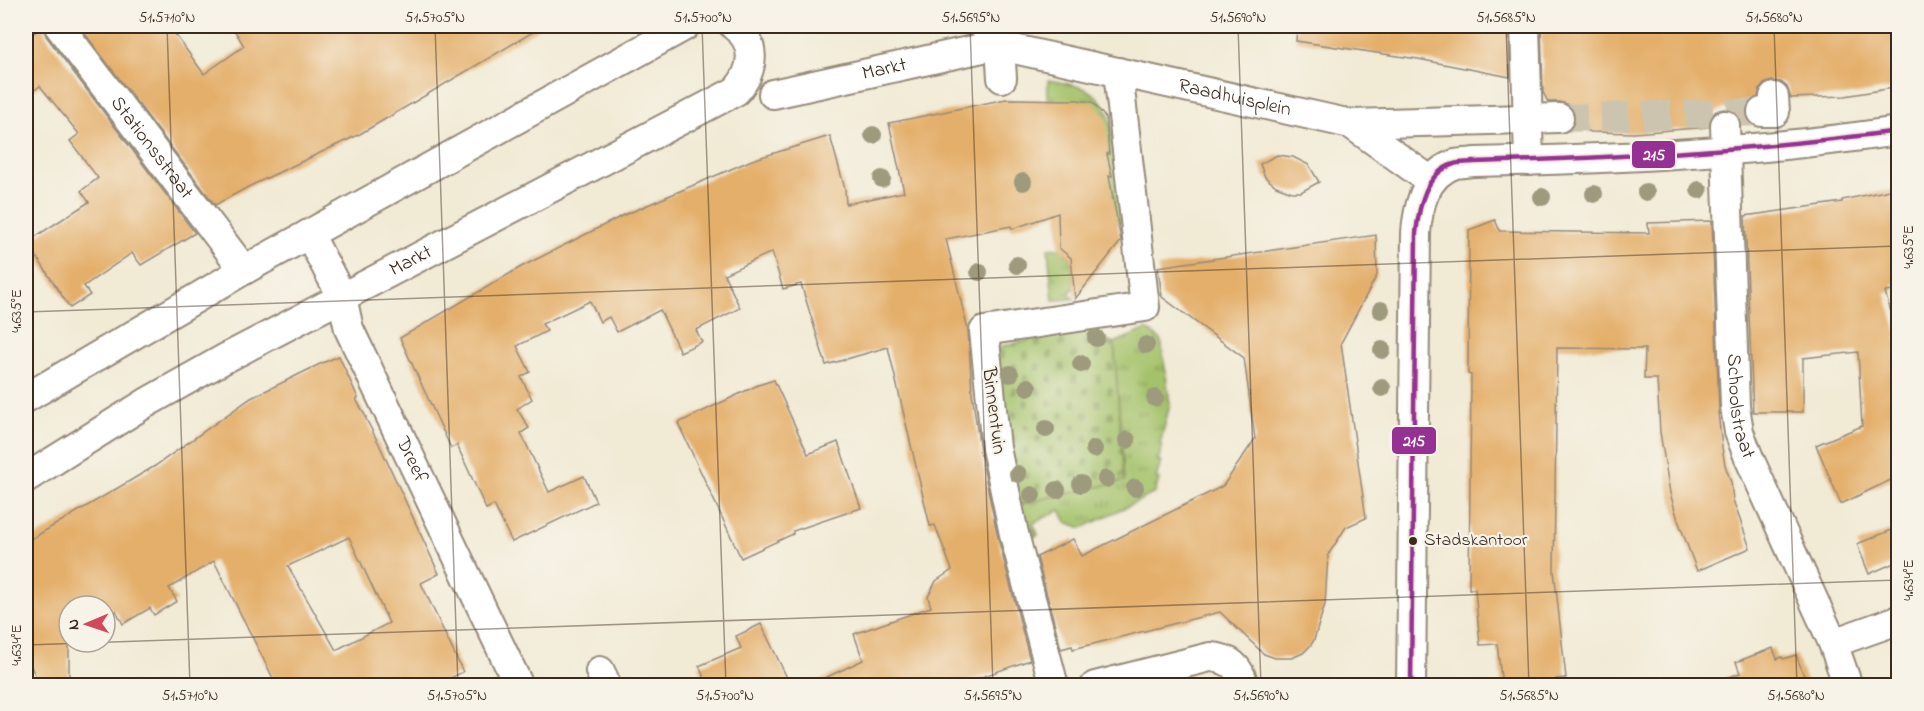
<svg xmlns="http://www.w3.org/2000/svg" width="1924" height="711" viewBox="0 0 1924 711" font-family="'Indie Flower',sans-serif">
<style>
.grass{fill:url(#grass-tufts);stroke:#707644;stroke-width:1.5}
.cemetery{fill:url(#cemetery-stones);stroke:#707644;stroke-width:1.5}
.building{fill:#e4af6b;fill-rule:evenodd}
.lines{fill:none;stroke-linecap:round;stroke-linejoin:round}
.street-tunnel{stroke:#cdc4b0;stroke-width:28;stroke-dasharray:28 14;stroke-linecap:butt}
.street-casing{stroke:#968a7a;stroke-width:32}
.street{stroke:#fff;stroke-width:28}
.bus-1-casing{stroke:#f7f3e8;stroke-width:9}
.bus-1{stroke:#953192;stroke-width:4.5}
.tree{fill:#9e9a7d}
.ticks{fill:none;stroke:#3b2a1e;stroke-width:1.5;stroke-opacity:0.45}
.bus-dot{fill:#3b2a1e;stroke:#f7f3e8;stroke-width:2}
.labels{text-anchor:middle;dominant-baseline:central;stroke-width:4.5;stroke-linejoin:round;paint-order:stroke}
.bus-label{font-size:18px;fill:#3b2a1e;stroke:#f7f3e8;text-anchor:start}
.street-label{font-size:20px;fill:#3b2a1e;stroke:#f7f3e8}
.line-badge{stroke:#f7f3e8;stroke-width:2}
.badge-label{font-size:16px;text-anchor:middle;font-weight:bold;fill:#fff}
.neatline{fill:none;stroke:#3b2a1e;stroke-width:2}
.ticks-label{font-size:15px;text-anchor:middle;fill:#3b2a1e}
</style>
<defs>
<pattern id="grass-tufts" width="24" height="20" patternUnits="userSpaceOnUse" patternTransform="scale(1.5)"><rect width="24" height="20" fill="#a4c26a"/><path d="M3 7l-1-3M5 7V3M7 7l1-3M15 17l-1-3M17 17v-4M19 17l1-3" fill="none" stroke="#879e57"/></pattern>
<pattern id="cemetery-stones" width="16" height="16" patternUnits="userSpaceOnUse" patternTransform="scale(1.5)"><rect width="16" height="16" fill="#a4c26a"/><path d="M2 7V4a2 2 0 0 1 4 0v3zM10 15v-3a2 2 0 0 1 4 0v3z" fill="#879e57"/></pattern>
</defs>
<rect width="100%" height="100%" fill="#f7f3e8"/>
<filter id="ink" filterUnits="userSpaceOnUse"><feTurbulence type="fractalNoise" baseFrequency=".0167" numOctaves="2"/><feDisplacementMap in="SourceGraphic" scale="12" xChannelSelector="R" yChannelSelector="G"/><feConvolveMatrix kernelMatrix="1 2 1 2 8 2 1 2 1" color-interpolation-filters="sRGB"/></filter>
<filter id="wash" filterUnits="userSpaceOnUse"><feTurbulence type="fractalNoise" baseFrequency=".008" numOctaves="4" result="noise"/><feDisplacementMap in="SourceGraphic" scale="24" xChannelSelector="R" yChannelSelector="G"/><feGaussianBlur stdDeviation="1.35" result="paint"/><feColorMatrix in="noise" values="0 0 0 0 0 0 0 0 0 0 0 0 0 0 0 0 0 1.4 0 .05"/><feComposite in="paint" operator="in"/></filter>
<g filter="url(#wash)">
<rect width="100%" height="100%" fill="#f1ead5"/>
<g class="grass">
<path d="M 1048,80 C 1078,86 1098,86 1110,118 L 1123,222 L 1117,223 L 1109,198 L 1114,197 L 1113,194 L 1108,195 L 1103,155 L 1109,154 L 1108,150 L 1047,133 Z"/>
<path d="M 1068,247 L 1064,252 L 1071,258 L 1074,287 L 1069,294 L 1074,299 L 1053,300 L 1048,249 Z"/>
<path d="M 1147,329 L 1161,340 L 1170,404 L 1160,444 L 1162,446 L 1158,461 L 1161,462 L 1156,478 L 1159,479 L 1155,493 L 1082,528 L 1066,522 L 1060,510 L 1033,523 L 1038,535 L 1024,542 L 1016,505 L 1124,481 L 1114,343 Z"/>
</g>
<path class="cemetery" d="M 1082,328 L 1114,343 L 1124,481 L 1016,505 L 994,348 Z"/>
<g id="blocks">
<g class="building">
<path d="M 79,26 L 169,26 L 204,74 L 244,46 L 232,26 L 543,26 L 360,134 L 250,186 L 215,205 Z"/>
<path d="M 1297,26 L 1509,26 L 1510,77 L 1418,59 L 1296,41 Z"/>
<path d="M 1541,26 L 1899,26 L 1899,87 L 1845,96 L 1791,98 L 1787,87 L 1781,82 L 1772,81 L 1764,84 L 1760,89 L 1758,97 L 1748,103 L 1746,111 L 1748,121 L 1741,122 L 1739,116 L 1733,111 L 1724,109 L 1716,111 L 1711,117 L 1709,127 L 1634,133 L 1591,132 L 1573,127 L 1575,117 L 1573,110 L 1567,104 L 1559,102 L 1548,102 L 1543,92 Z"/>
<path d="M 43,27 L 46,36 L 195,233 L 141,265 L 132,253 L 84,286 L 90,295 L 70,308 L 27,242 L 89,202 L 81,191 L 98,178 L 70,141 L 79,134 L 40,86 L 26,96 L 26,39 Z"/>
<path d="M 1006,99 L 1078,100 L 1092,102 L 1106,118 L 1109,154 L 1107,154 L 1112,176 L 1109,176 L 1121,241 L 1075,299 L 1071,258 L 1059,248 L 1058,213 L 1012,229 L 1011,226 L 946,239 L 968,330 L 972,392 L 980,451 L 998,538 L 1030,660 L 956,686 L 808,686 L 863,660 L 854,634 L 931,607 L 928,597 L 936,581 L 952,570 L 935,525 L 930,526 L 888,347 L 826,365 L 801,284 L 783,289 L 772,252 L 724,274 L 740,308 L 696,330 L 702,342 L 680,352 L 660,310 L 617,332 L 609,317 L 600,322 L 590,301 L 542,324 L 547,331 L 517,346 L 530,372 L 521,377 L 532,399 L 517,409 L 529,428 L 521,433 L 549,492 L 584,476 L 596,502 L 512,542 L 494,505 L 486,509 L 457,445 L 451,448 L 400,338 L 521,267 L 622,216 L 752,160 L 830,136 L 845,189 L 846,204 L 904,192 L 889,123 Z"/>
<path d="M 1277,155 L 1293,157 L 1309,165 L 1319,182 L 1301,192 L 1292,192 L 1276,186 L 1265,177 L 1260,164 Z"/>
<path d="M 1899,188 L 1899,283 L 1893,284 L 1894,291 L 1885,292 L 1898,336 L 1896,337 L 1899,353 L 1899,476 L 1841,504 L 1816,445 L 1862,426 L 1858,352 L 1803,358 L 1803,412 L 1753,412 L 1745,216 L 1842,202 L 1842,200 Z"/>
<path d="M 1495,220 L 1500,231 L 1649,233 L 1648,223 L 1712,221 L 1719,412 L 1718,412 L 1722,447 L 1725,465 L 1731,482 L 1733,500 L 1750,548 L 1697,571 L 1678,520 L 1670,493 L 1660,432 L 1657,379 L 1644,379 L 1645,349 L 1557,348 L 1554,571 L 1566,678 L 1556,679 L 1557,686 L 1502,686 L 1497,644 L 1480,645 L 1475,589 L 1469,589 L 1471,375 L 1468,374 L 1469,230 Z"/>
<path d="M 1376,235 L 1377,275 L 1341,343 L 1366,518 L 1346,527 L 1328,555 L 1325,604 L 1314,640 L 1311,645 L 1303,653 L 1292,658 L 1275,658 L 1264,654 L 1220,612 L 1073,649 L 1072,646 L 1061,649 L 1037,557 L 1073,539 L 1082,556 L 1223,486 L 1255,439 L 1244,358 L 1162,297 L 1158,267 Z"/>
<path d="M 339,356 L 358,398 L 356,399 L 366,417 L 365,417 L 379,444 L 439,574 L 421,583 L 463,672 L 434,686 L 277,686 L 214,561 L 169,588 L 177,601 L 154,615 L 150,608 L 123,624 L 116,611 L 105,616 L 105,606 L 69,606 L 69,686 L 40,686 L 26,655 L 26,542 L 155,466 L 251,398 L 320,364 ZM 349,537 L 389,623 L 336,650 L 288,566 Z"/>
<path d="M 774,380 L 808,454 L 838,442 L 861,508 L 793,531 L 793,534 L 741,558 L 678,423 L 758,385 Z"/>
<path d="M 1899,527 L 1899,561 L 1869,574 L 1857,544 Z"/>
<path d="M 761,624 L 791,686 L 708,686 L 699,666 L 741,648 L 736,636 Z"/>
<path d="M 1773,648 L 1777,659 L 1782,657 L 1783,659 L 1796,655 L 1808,686 L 1713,686 L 1713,683 L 1740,673 L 1736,662 Z"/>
</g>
</g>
</g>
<g filter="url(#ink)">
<use href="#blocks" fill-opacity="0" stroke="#968a7a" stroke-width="1.5"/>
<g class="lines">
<path class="street-tunnel" d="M 1559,118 L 1762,112"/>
<g class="street-casing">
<g id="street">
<path id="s1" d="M 59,26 L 244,270"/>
<path id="s2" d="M 984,26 L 996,45 L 1351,124 L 1559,118"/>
<path d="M 1525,26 L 1529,161"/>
<path d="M 1000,46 L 1002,78"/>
<path id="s3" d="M 773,94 L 996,45"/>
<path d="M 1762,112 L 1775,112 L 1774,97"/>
<path d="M 1351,124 L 1431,181"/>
<path id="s4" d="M 1725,125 L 1735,406 L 1739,432 L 1749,458 L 1833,643 L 1848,686"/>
<path id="s5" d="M 309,234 L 342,297 L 349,329 L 519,686"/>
<path d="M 26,398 L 244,270 L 685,26"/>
<path id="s6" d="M 26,478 L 146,403 L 224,359 L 736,91 C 754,71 758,43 734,26"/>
<path d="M 1833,643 L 1898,620"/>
<path d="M 600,671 L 607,686"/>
<path d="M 1054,686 L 1014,534 L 996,448 L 984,331 L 1145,307 L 1118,72"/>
<path d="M 1095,686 L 1210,657 C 1229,658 1240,667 1244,686"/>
<path d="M 1411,686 L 1416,233 C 1418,206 1425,174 1455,164 C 1461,163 1468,163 1474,162 C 1616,159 1758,152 1898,131"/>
</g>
</g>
<use href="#street" class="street"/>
<g class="bus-1-casing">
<path id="bus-1" d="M 1411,686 L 1416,233 C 1419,207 1425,173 1454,164 C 1460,162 1468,163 1474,162 C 1616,158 1757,150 1898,131"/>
</g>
<use href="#bus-1" class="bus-1"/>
</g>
<g class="tree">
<circle cx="873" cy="135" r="9"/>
<circle cx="882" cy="179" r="9"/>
<circle cx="1023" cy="182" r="9"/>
<circle cx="1699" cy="190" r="9"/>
<circle cx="1646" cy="192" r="9"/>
<circle cx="1594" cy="194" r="9"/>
<circle cx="1542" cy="197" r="9"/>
<circle cx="1017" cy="265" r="9"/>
<circle cx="979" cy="272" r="9"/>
<circle cx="1381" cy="310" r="9"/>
<circle cx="1096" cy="338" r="9"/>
<circle cx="1146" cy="345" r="9"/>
<circle cx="1382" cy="350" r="9"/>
<circle cx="1081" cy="364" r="9"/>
<circle cx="1010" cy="374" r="9"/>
<circle cx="1028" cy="387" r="9"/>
<circle cx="1382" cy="388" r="9"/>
<circle cx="1155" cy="398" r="9"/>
<circle cx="1046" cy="429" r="9"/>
<circle cx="1127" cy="440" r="9"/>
<circle cx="1094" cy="449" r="9"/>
<circle cx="1018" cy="474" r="9"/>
<circle cx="1106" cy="479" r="9"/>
<circle cx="1081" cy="484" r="9"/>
<circle cx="1135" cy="488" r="9"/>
<circle cx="1057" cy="490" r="9"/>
<circle cx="1032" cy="495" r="9"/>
</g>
</g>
<path class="ticks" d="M 167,26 L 190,686M 435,26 L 458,686M 702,26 L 726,686M 970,26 L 993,686M 1238,26 L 1261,686M 1506,26 L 1529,686M 1774,26 L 1797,686M 26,312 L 1898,246M 26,645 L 1898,580"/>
<circle class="bus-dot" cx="1413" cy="541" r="5"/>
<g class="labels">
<g class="bus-label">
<text x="1424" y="541">Stadskantoor</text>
</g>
<g class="street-label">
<text stroke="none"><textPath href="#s3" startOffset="114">Markt</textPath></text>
<text stroke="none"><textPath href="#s2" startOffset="267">Raadhuisplein</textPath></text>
<text stroke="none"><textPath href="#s1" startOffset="153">Stationsstraat</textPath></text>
<text stroke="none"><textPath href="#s6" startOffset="442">Markt</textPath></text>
<text stroke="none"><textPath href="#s4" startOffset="282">Schoolstraat</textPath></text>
<text transform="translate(993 411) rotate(83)">Binnentuin</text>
<text stroke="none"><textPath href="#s5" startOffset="249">Dreef</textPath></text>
</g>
</g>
<g class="line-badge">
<rect x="1631" y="140" width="45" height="29" rx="6" fill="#953192"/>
<rect x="1391" y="426" width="46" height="29" rx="6" fill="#953192"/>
</g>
<g class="badge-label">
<text x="1654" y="160">215</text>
<text x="1414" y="446">215</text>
</g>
<rect width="1924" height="711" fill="none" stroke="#f7f3e8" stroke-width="66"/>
<g transform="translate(87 624) rotate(268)"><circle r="28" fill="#f7f3e8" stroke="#aca397" stroke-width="1.5"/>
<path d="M0-4.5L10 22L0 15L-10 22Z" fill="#d1495b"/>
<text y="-9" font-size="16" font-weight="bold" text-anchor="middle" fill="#3b2a1e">N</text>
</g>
<rect x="33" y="33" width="1858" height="645" class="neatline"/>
<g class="ticks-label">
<text x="167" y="22">51.5710°N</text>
<text x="435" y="22">51.5705°N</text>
<text x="703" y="22">51.5700°N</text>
<text x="971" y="22">51.5695°N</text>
<text x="1238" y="22">51.5690°N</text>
<text x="1506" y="22">51.5685°N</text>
<text x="1774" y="22">51.5680°N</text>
<text transform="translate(1908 247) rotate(-90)" y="5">4.635°E</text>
<text transform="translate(16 311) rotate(-90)" y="5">4.635°E</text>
<text transform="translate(1908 580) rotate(-90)" y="5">4.634°E</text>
<text transform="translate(16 645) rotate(-90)" y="5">4.634°E</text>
<text x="190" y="700">51.5710°N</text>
<text x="457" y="700">51.5705°N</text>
<text x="725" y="700">51.5700°N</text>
<text x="993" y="700">51.5695°N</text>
<text x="1261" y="700">51.5690°N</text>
<text x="1529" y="700">51.5685°N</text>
<text x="1796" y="700">51.5680°N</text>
</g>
</svg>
